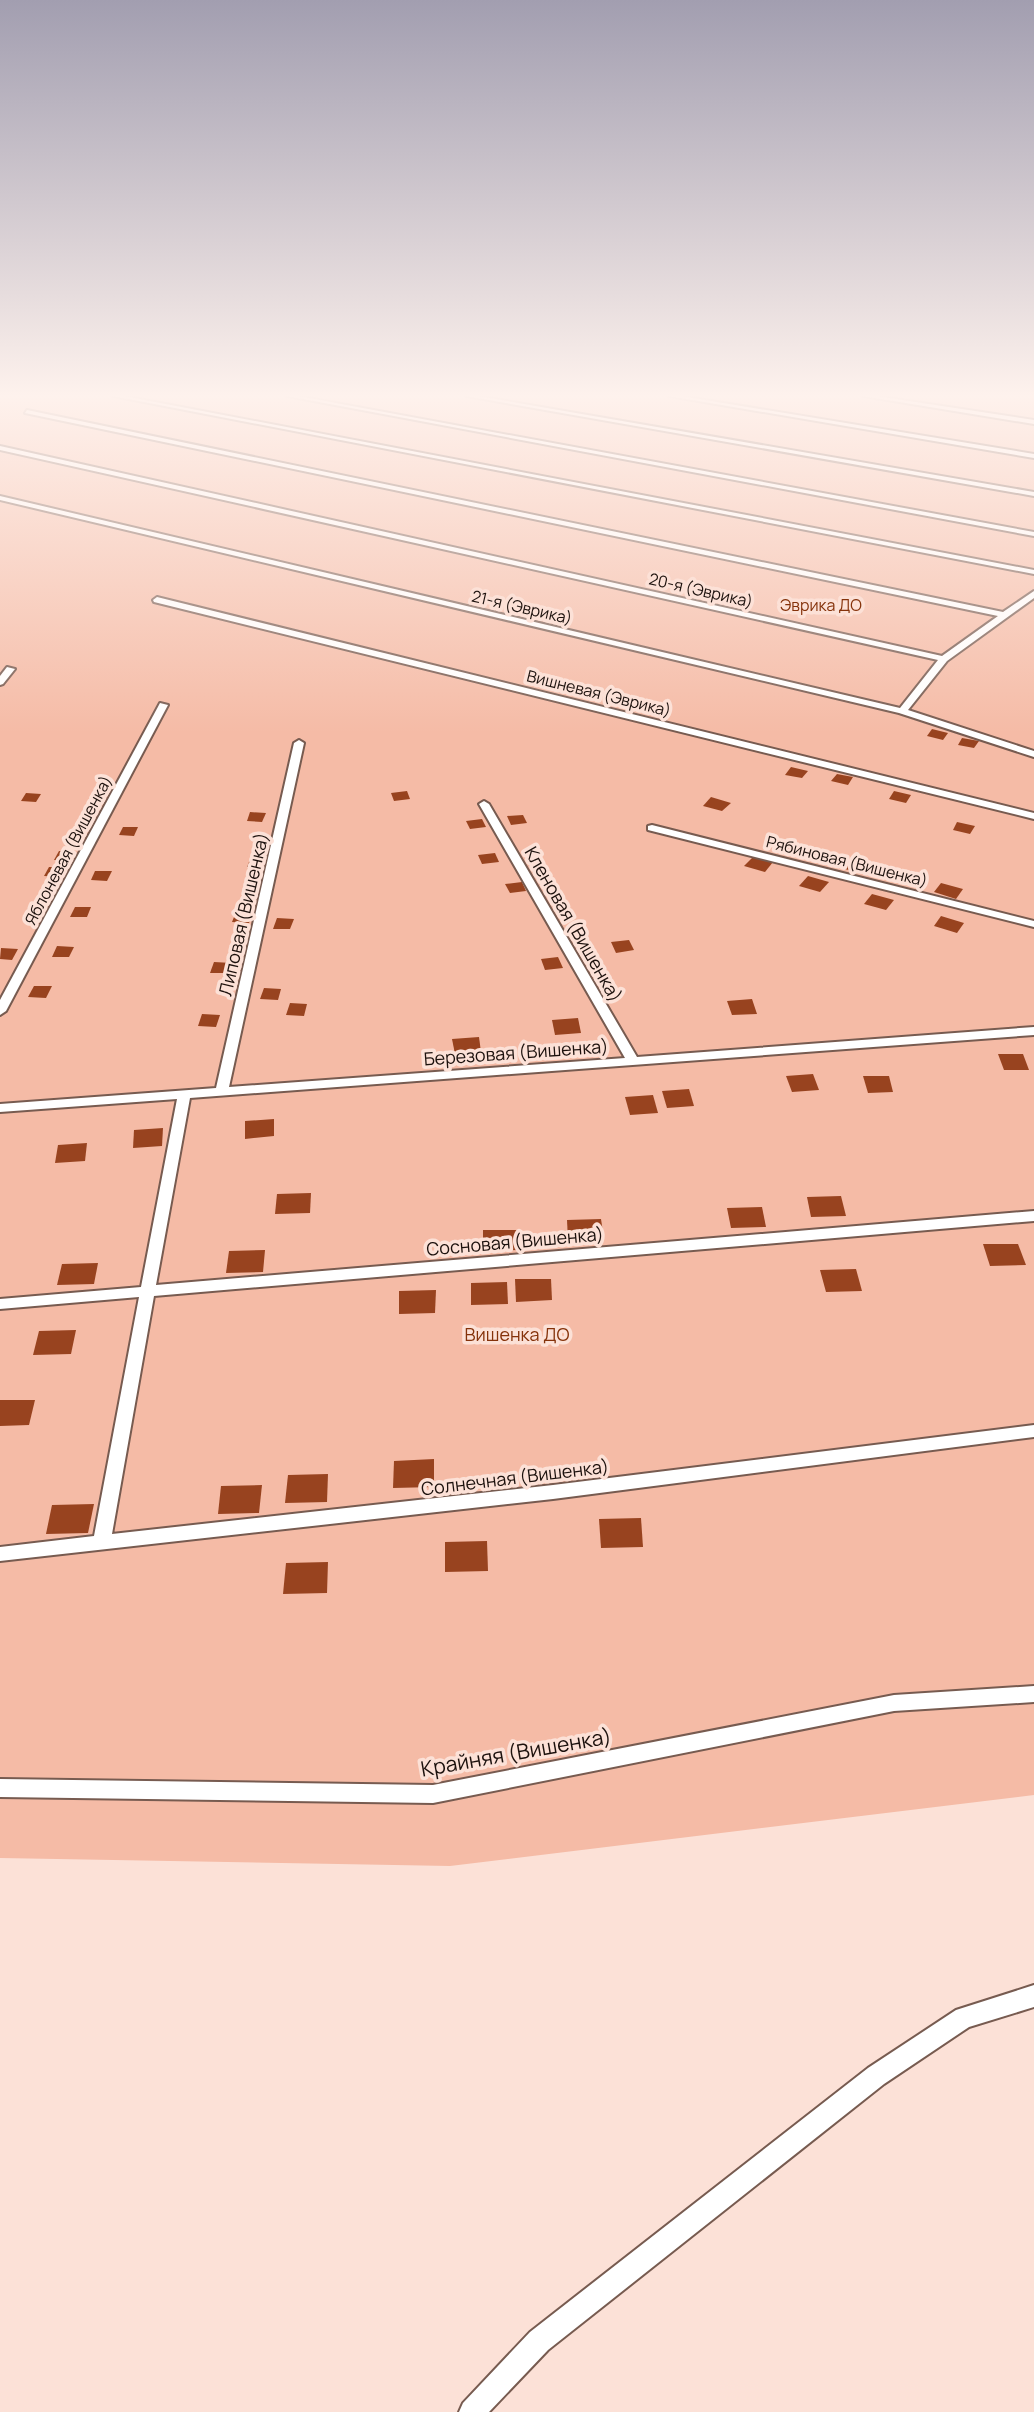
<svg xmlns="http://www.w3.org/2000/svg" width="1034" height="2412" viewBox="0 0 1034 2412" font-family="Manrope,sans-serif">
<style>
.green{fill:#f5bba6}
.building{fill:#98431f}
.lines{fill:none;stroke-linecap:round;stroke-linejoin:round}
.lane-casing{stroke:#775b50;stroke-width:4}
.lane{fill:#fff;fill-rule:evenodd}
.labels{text-anchor:middle;dominant-baseline:central;stroke-width:7;stroke-linejoin:round;paint-order:stroke}
.far-street-label{font-size:16px;fill:#1c110d;stroke:#fce1d7}
.far-park-label{font-size:16px;fill:#85320a;stroke:#fce1d7}
.street-label{font-size:18px;fill:#1c110d;stroke:#fce1d7}
.park-label{font-size:18px;fill:#85320a;stroke:#fce1d7}
.near-street-label{font-size:21px;fill:#1c110d;stroke:#fce1d7}
</style>
<rect width="100%" height="100%" fill="#fce1d7"/>
<path class="green" d="M 0,396 L 1034,396 L 1034,1795 L 450,1866 L 0,1858 Z"/>
<g class="building">
<path d="M 932,729 L 948,733 L 943,740 L 927,736 Z"/>
<path d="M 962,738 L 979,741 L 974,748 L 958,745 Z"/>
<path d="M 791,767 L 808,771 L 802,778 L 785,775 Z"/>
<path d="M 837,774 L 853,777 L 848,785 L 831,781 Z"/>
<path d="M 407,791 L 410,799 L 394,801 L 391,793 Z"/>
<path d="M 894,791 L 911,795 L 906,803 L 889,799 Z"/>
<path d="M 26,793 L 41,794 L 36,802 L 21,801 Z"/>
<path d="M 711,797 L 731,803 L 722,811 L 703,806 Z"/>
<path d="M 250,812 L 266,813 L 262,822 L 247,821 Z"/>
<path d="M 523,815 L 527,823 L 511,825 L 507,816 Z"/>
<path d="M 482,819 L 486,827 L 470,829 L 466,821 Z"/>
<path d="M 957,822 L 975,826 L 970,834 L 953,830 Z"/>
<path d="M 123,827 L 138,827 L 134,836 L 119,835 Z"/>
<path d="M 816,848 L 837,854 L 829,863 L 808,857 Z"/>
<path d="M 59,851 L 75,852 L 70,861 L 54,860 Z"/>
<path d="M 495,853 L 499,862 L 482,864 L 478,855 Z"/>
<path d="M 251,857 L 266,858 L 263,867 L 247,867 Z"/>
<path d="M 753,857 L 773,862 L 765,872 L 744,866 Z"/>
<path d="M 853,860 L 874,866 L 866,875 L 845,869 Z"/>
<path d="M 49,867 L 65,867 L 61,877 L 44,876 Z"/>
<path d="M 95,871 L 112,871 L 107,881 L 91,880 Z"/>
<path d="M 808,876 L 829,882 L 820,892 L 799,886 Z"/>
<path d="M 522,882 L 526,891 L 510,893 L 505,884 Z"/>
<path d="M 941,883 L 963,889 L 956,899 L 934,892 Z"/>
<path d="M 872,894 L 894,900 L 886,910 L 864,904 Z"/>
<path d="M 75,907 L 91,907 L 87,917 L 70,917 Z"/>
<path d="M 236,912 L 253,913 L 249,923 L 232,922 Z"/>
<path d="M 941,916 L 964,923 L 957,933 L 934,926 Z"/>
<path d="M 277,918 L 294,919 L 290,929 L 273,929 Z"/>
<path d="M 629,940 L 634,950 L 616,953 L 611,942 Z"/>
<path d="M 57,946 L 74,947 L 69,957 L 52,957 Z"/>
<path d="M 1,948 L 18,949 L 12,960 L 0,959 Z"/>
<path d="M 558,957 L 563,968 L 545,970 L 541,959 Z"/>
<path d="M 214,962 L 232,963 L 228,973 L 210,973 Z"/>
<path d="M 34,986 L 52,986 L 46,998 L 28,997 Z"/>
<path d="M 264,988 L 281,989 L 278,1000 L 260,999 Z"/>
<path d="M 752,999 L 757,1014 L 732,1015 L 727,1001 Z"/>
<path d="M 290,1003 L 307,1004 L 304,1016 L 286,1015 Z"/>
<path d="M 202,1014 L 220,1015 L 216,1027 L 198,1026 Z"/>
<path d="M 578,1018 L 581,1033 L 555,1035 L 552,1020 Z"/>
<path d="M 479,1037 L 481,1052 L 455,1054 L 452,1039 Z"/>
<path d="M 998,1054 L 1023,1054 L 1029,1070 L 1004,1070 Z"/>
<path d="M 813,1074 L 819,1090 L 792,1092 L 786,1076 Z"/>
<path d="M 863,1076 L 889,1076 L 893,1092 L 868,1093 Z"/>
<path d="M 689,1089 L 694,1106 L 667,1108 L 662,1091 Z"/>
<path d="M 653,1095 L 658,1113 L 630,1115 L 625,1097 Z"/>
<path d="M 274,1119 L 274,1136 L 245,1139 L 245,1121 Z"/>
<path d="M 163,1128 L 162,1146 L 133,1148 L 134,1130 Z"/>
<path d="M 87,1143 L 85,1161 L 55,1163 L 58,1145 Z"/>
<path d="M 311,1193 L 310,1213 L 275,1214 L 277,1194 Z"/>
<path d="M 841,1196 L 846,1216 L 811,1217 L 807,1197 Z"/>
<path d="M 762,1207 L 766,1227 L 731,1228 L 727,1208 Z"/>
<path d="M 601,1219 L 604,1239 L 568,1240 L 567,1220 Z"/>
<path d="M 483,1230 L 517,1230 L 519,1250 L 483,1251 Z"/>
<path d="M 983,1244 L 1018,1244 L 1026,1265 L 990,1266 Z"/>
<path d="M 265,1250 L 263,1272 L 226,1273 L 229,1251 Z"/>
<path d="M 98,1263 L 94,1284 L 57,1285 L 62,1264 Z"/>
<path d="M 856,1269 L 862,1291 L 826,1292 L 820,1270 Z"/>
<path d="M 515,1279 L 551,1279 L 552,1300 L 516,1302 Z"/>
<path d="M 507,1282 L 508,1304 L 471,1305 L 471,1283 Z"/>
<path d="M 436,1290 L 435,1313 L 399,1314 L 399,1291 Z"/>
<path d="M 76,1330 L 71,1354 L 33,1355 L 39,1331 Z"/>
<path d="M 0,1400 L 35,1400 L 29,1425 L 0,1426 Z"/>
<path d="M 434,1459 L 434,1487 L 393,1488 L 394,1461 Z"/>
<path d="M 328,1474 L 327,1502 L 285,1503 L 288,1475 Z"/>
<path d="M 262,1485 L 259,1513 L 218,1514 L 221,1486 Z"/>
<path d="M 94,1504 L 88,1533 L 46,1534 L 52,1505 Z"/>
<path d="M 641,1518 L 643,1547 L 601,1548 L 599,1519 Z"/>
<path d="M 487,1541 L 488,1571 L 445,1572 L 445,1542 Z"/>
<path d="M 328,1562 L 327,1593 L 283,1594 L 286,1563 Z"/>
</g>
<g class="lines">
<g class="lane-casing">
<g id="lane">
<path d="M 113,396 L 124,396 L 1034,570 L 1034,574 Z"/>
<path d="M 287,396 L 298,396 L 1034,532 L 1034,536 Z"/>
<path d="M 466,396 L 478,396 L 1034,492 L 1034,496 Z"/>
<path d="M 669,396 L 681,396 L 1034,454 L 1034,458 Z"/>
<path d="M 863,396 L 876,396 L 1034,420 L 1034,424 Z"/>
<path d="M 27,410 L 1003,612 L 1034,591 L 1034,598 L 947,661 L 908,710 L 1034,751 L 1034,757 L 899,713 L 0,500 L 0,496 L 900,708 L 938,660 L 0,450 L 0,446 L 942,656 L 998,616 L 25,413 Z"/>
<path d="M 157,597 L 1034,813 L 1034,819 L 154,602 L 153,600 Z"/>
<path d="M 7,667 L 15,669 L 3,684 L 0,685 L 0,676 Z"/>
<path d="M 160,703 L 168,705 L 6,1011 L 0,1015 L 0,1000 Z"/>
<path d="M 299,740 L 304,743 L 229,1087 L 625,1058 L 479,804 L 484,801 L 489,804 L 637,1057 L 1034,1027 L 1034,1035 L 190,1098 L 156,1285 L 1034,1211 L 1034,1221 L 154,1296 L 112,1534 L 553,1485 L 1034,1425 L 1034,1437 L 553,1499 L 0,1561 L 0,1547 L 94,1536 L 139,1297 L 0,1309 L 0,1299 L 141,1287 L 177,1099 L 0,1112 L 0,1104 L 216,1088 L 294,743 Z"/>
<path d="M 652,825 L 1034,921 L 1034,927 L 648,830 L 648,826 Z"/>
<path d="M 1034,1686 L 1034,1702 L 894,1711 L 433,1803 L 0,1797 L 0,1779 L 433,1785 L 894,1695 Z"/>
<path d="M 1034,1985 L 1034,2007 L 969,2027 L 884,2084 L 548,2350 L 489,2412 L 459,2412 L 463,2403 L 530,2332 L 868,2068 L 956,2010 Z"/>
</g>
</g>
<use href="#lane" class="lane"/>
</g>
<linearGradient id="sky" x2="0" y2="1"><stop stop-color="#a29eb0"/><stop offset="0.54" stop-color="#fef2ed"/><stop offset="1" stop-color="#fef2ed" stop-opacity="0"/></linearGradient>
<rect width="1034" height="733" fill="url(#sky)"/>
<g class="labels">
<g class="far-street-label">
<text transform="translate(701 590) rotate(13)">20-я (Эврика)</text>
<text transform="translate(522 607) rotate(13)">21-я (Эврика)</text>
<text transform="translate(599 693) rotate(14)">Вишневая (Эврика)</text>
<text transform="translate(68 850) rotate(-62)">Яблоневая (Вишенка)</text>
<text transform="translate(847 861) rotate(14)">Рябиновая (Вишенка)</text>
</g>
<g class="far-park-label">
<text x="821" y="605">Эврика ДО</text>
</g>
<g class="street-label">
<text transform="translate(243 914) rotate(-77)">Липовая (Вишенка)</text>
<text transform="translate(574 924) rotate(60)">Кленовая (Вишенка)</text>
<text transform="translate(516 1052) rotate(-4)">Березовая (Вишенка)</text>
<text transform="translate(515 1241) rotate(-5)">Сосновая (Вишенка)</text>
<text transform="translate(515 1477) rotate(-7)">Солнечная (Вишенка)</text>
</g>
<g class="park-label">
<text x="517" y="1334">Вишенка ДО</text>
</g>
<g class="near-street-label">
<text transform="translate(516 1752) rotate(-10)">Крайняя (Вишенка)</text>
</g>
</g>
</svg>
